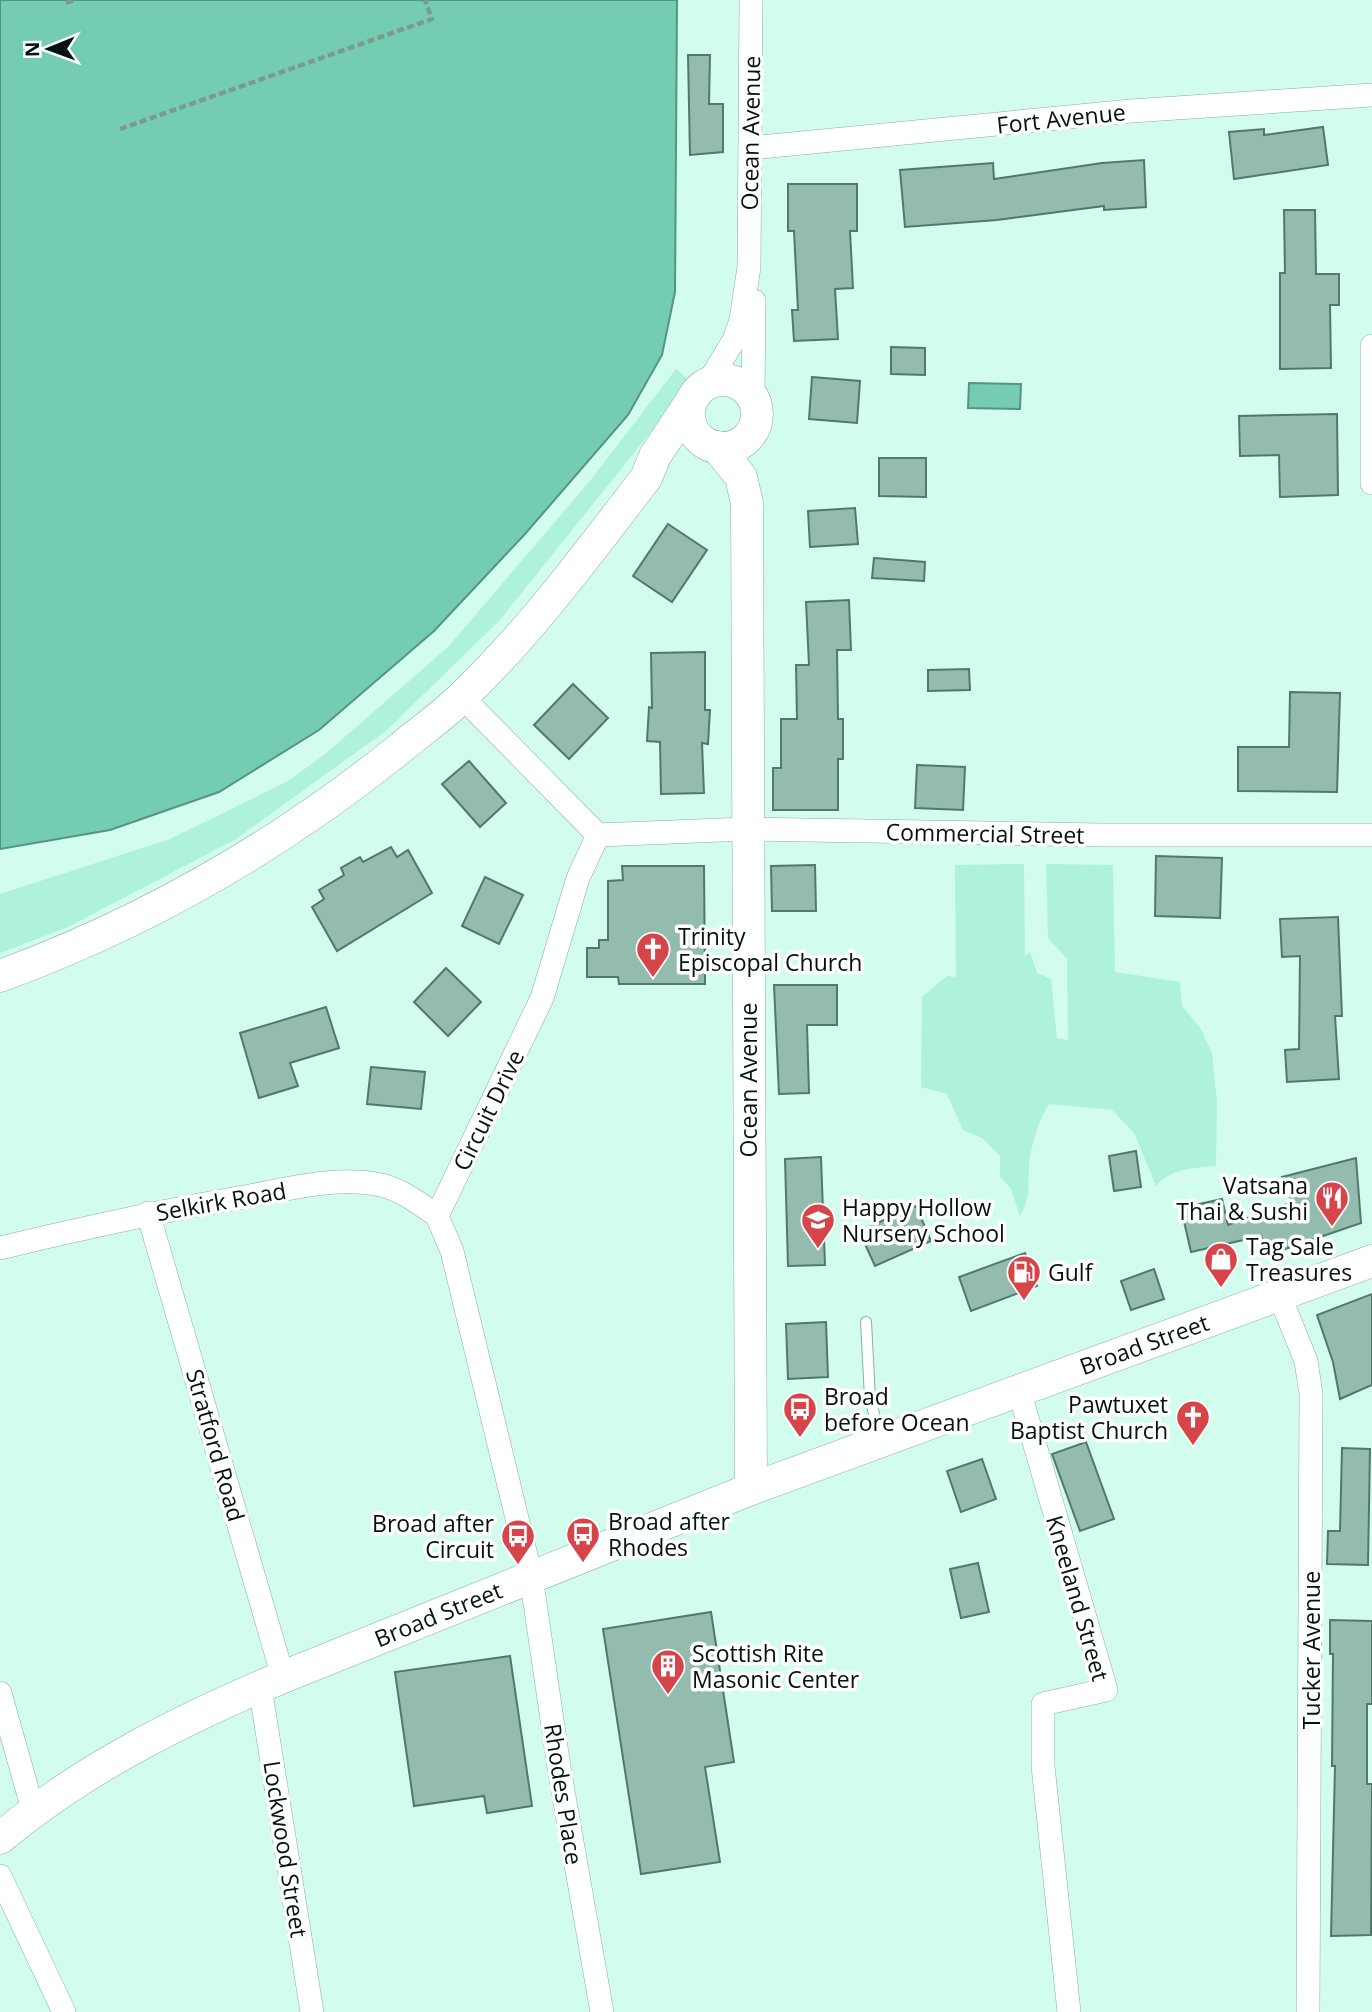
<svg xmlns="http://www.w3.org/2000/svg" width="1372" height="2012" viewBox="0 0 1372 2012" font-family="'Open Sans',sans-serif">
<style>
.green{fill:#aef2dc}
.water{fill:#74cdb3;stroke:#529582;stroke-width:2}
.building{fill:#93bcae;stroke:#52786c;stroke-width:2}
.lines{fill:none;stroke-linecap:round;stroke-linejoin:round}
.lane-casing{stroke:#87afa2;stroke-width:12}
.street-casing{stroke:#87afa2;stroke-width:24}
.secondary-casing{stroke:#87afa2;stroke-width:33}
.path{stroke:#7b9a90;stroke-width:4.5;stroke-dasharray:7 3.5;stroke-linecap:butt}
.lane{stroke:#fff;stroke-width:10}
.street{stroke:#fff;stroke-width:23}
.secondary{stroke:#fff;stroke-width:32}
.labels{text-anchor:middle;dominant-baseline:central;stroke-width:7;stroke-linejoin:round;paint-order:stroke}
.street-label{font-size:23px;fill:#04130f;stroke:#fefefe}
.poi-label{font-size:23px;fill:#04130f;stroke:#fefefe;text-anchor:start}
</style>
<rect width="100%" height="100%" fill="#d2fcee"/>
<g class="green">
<path d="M 676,369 L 691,382 L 499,621 L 387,730 L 236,839 L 68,927 L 0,953 L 0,894 L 170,839 L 288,781 L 324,755 L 448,647 L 589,482 Z"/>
<path d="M 1024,864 L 1025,957 L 1030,951 L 1037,973 L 1051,979 L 1057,1038 L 1068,1040 L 1067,959 L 1048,938 L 1046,864 L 1113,865 L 1115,972 L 1180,982 L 1182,1006 L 1201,1029 L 1212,1053 L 1217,1103 L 1216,1166 C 1193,1168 1172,1168 1156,1186 L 1134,1133 L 1112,1110 L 1049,1104 C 1039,1120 1034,1138 1030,1156 C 1027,1176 1032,1199 1020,1216 L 1011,1189 L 1000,1176 L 1000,1156 L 982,1138 L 963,1130 L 947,1094 L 921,1087 L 922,997 L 947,976 L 956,977 L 955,865 Z"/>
</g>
<g class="water">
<path d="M 0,0 L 677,0 L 675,292 L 662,355 L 628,415 L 525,534 L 434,631 L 319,730 L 219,792 L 110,830 L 0,849 Z"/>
<path d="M 969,383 L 1021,384 L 1020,409 L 968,408 Z"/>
</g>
<g class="building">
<path d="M 688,55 L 710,55 L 709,104 L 723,104 L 723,152 L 690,155 Z"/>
<path d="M 1323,127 L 1328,165 L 1234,179 L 1229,132 L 1264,129 L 1264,135 Z"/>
<path d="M 1144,160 L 1146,207 L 1104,210 L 1104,206 L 997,220 L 905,227 L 900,170 L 993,163 L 994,179 L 1102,163 Z"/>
<path d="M 788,184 L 857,184 L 857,231 L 850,231 L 853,288 L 835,289 L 838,339 L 794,341 L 792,310 L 798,310 L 794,231 L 788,231 Z"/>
<path d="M 1284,210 L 1315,210 L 1316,274 L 1339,274 L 1339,305 L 1330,305 L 1331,368 L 1280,369 L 1280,273 L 1285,273 Z"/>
<path d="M 891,347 L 925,348 L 925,375 L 891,374 Z"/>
<path d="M 812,377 L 860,381 L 857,423 L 809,419 Z"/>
<path d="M 1337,414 L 1338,495 L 1280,497 L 1279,455 L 1240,456 L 1239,416 Z"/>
<path d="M 879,458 L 926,458 L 926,497 L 879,496 Z"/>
<path d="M 855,508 L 858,544 L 810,547 L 808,511 Z"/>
<path d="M 668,524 L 707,550 L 672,602 L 633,576 Z"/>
<path d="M 874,558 L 925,562 L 924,581 L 872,578 Z"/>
<path d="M 849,600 L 851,650 L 837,650 L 838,719 L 843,719 L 843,759 L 838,759 L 838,810 L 773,810 L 773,768 L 781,768 L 781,719 L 797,719 L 796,665 L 809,665 L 806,602 Z"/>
<path d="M 705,652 L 705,710 L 710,710 L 708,744 L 702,743 L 704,793 L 661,794 L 660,742 L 647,741 L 649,707 L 652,708 L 651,653 Z"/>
<path d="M 969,669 L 970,690 L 928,691 L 928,670 Z"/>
<path d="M 573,684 L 608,718 L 569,759 L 534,725 Z"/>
<path d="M 1290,692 L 1340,693 L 1337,792 L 1238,791 L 1238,747 L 1289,747 Z"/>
<path d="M 469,761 L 506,803 L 480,827 L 442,784 Z"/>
<path d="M 917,765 L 965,767 L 963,810 L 915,808 Z"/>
<path d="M 391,847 L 397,857 L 408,850 L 432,893 L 337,951 L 312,907 L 324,899 L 319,890 L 344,875 L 341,868 L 360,857 L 363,862 Z"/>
<path d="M 1156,856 L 1222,858 L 1220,918 L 1155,916 Z"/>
<path d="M 815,865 L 816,911 L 772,911 L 771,866 Z"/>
<path d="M 622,866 L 704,866 L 705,984 L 619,984 L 618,977 L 587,977 L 587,948 L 599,948 L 599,940 L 608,940 L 608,881 L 623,880 Z"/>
<path d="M 485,877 L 523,895 L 499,944 L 462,926 Z"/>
<path d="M 1338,917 L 1342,1016 L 1335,1016 L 1339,1079 L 1287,1082 L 1285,1050 L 1299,1049 L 1300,956 L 1282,957 L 1280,919 Z"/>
<path d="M 446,968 L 481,1002 L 448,1036 L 414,1002 Z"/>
<path d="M 774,985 L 837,985 L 837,1025 L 807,1025 L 809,1093 L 779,1094 Z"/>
<path d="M 326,1007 L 339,1048 L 290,1063 L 298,1086 L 259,1098 L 240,1033 Z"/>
<path d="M 371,1067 L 425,1072 L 421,1109 L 367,1104 Z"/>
<path d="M 1136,1151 L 1141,1187 L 1114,1191 L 1109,1156 Z"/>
<path d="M 821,1157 L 825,1265 L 788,1266 L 785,1159 Z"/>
<path d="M 1356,1158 L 1361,1223 L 1268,1255 L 1261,1236 L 1191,1252 L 1181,1208 L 1222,1199 L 1228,1225 L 1292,1202 L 1282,1177 Z"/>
<path d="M 916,1206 L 931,1241 L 875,1266 L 859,1231 Z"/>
<path d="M 1025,1253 L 1037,1286 L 971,1311 L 959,1277 Z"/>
<path d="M 1154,1269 L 1164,1299 L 1131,1310 L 1121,1281 Z"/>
<path d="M 1372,1294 L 1372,1385 L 1340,1399 L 1333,1362 L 1317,1315 Z"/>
<path d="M 826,1322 L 828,1377 L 788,1379 L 786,1324 Z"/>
<path d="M 1086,1442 L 1114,1519 L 1080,1531 L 1052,1454 Z"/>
<path d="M 1342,1448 L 1370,1449 L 1368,1565 L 1327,1564 L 1328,1531 L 1340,1531 Z"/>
<path d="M 982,1459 L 996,1499 L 961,1512 L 947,1471 Z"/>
<path d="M 978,1563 L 989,1612 L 961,1618 L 950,1569 Z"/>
<path d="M 711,1612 L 734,1762 L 705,1767 L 720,1862 L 641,1874 L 603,1629 Z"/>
<path d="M 1330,1620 L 1372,1621 L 1372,1704 L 1367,1704 L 1367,1784 L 1372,1784 L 1371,1935 L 1331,1936 L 1335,1766 L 1332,1766 L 1333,1654 L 1330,1654 Z"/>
<path d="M 510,1656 L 532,1806 L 487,1813 L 484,1796 L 414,1806 L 395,1672 Z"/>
</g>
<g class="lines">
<g class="lane-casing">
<path id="lane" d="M 866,1322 L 870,1398 L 880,1438"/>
</g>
<g class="street-casing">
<g id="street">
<path d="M 750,148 L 1131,111 L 1372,95"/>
<path d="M 1372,346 L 1372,483"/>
<path d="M 708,383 L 734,340 L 741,320 L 749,267 L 751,0"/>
<path d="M 753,398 L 754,301"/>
<path d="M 462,697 L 598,835 L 578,878 L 542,998 L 437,1216 L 452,1251 L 531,1576 L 560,1774 L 602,2012"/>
<path d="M 598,835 L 746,829 L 1102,835 L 1372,835"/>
<path d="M 148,1213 L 283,1677"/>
<path d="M 0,1248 C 83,1228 165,1210 250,1196 C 291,1188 339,1176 381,1185 C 402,1190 420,1204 437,1216"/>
<path d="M 1279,1294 L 1306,1361 L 1311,1394 L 1308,2012"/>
<path d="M 1019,1390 L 1106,1690 L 1043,1704 L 1043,1766 L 1069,2012"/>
<path d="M 260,1687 L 312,2012"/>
<path d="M 0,1693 L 33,1810"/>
<path d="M 0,1876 L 64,2012"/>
</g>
</g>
<g class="secondary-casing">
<g id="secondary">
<circle cx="723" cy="414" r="34"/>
<path d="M 717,447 L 741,477 L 747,503 L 751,1489"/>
<path d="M 0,976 C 147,922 276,848 398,750 C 419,732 443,716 463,696 C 532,630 588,553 646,478 L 655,456 L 692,400"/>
<path d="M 0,1838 C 84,1768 183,1719 283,1677 L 751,1489 L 1372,1261"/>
</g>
</g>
<g class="path">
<path d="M 66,3 L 74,0"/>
<path d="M 120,129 L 432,19 L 425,0"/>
</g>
<use href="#lane" class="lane"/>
<use href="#street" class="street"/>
<use href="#secondary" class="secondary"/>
</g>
<defs>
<g id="church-pin" transform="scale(1.75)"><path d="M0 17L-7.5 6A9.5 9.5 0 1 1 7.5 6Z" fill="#d54549" stroke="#fefefe"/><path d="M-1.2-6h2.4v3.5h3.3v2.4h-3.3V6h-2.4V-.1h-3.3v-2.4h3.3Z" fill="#fff"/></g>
<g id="restaurant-pin" transform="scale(1.75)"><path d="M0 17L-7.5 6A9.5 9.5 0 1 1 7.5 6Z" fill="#d54549" stroke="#fefefe"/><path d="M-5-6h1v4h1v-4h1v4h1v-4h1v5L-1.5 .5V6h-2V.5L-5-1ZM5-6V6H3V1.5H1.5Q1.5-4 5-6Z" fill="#fff"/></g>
<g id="school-pin" transform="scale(1.75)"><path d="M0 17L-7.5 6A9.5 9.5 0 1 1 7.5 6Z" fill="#d54549" stroke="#fefefe"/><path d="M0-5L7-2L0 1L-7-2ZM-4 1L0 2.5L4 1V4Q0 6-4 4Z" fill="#fff"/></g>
<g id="shop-pin" transform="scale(1.75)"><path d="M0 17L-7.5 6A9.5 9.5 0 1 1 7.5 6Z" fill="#d54549" stroke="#fefefe"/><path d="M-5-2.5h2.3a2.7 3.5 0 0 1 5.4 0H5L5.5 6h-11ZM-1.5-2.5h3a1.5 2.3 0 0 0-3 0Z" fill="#fff"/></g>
<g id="fuel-pin" transform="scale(1.75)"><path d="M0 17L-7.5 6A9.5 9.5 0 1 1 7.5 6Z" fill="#d54549" stroke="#fefefe"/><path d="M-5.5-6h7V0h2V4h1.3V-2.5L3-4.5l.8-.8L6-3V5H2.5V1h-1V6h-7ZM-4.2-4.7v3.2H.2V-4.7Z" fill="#fff"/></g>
<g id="bus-pin" transform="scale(1.75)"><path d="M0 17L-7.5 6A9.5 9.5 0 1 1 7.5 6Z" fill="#d54549" stroke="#fefefe"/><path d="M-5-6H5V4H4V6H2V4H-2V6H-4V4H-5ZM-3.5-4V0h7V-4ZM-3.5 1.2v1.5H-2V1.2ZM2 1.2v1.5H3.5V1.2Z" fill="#fff"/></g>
<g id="building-pin" transform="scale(1.75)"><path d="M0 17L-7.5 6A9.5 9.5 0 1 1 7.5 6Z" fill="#d54549" stroke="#fefefe"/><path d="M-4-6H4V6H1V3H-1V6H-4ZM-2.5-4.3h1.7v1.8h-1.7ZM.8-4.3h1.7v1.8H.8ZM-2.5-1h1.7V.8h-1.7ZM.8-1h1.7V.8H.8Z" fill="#fff"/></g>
</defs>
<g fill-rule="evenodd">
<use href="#church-pin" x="653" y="949"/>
<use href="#restaurant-pin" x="1332" y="1198"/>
<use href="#school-pin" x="818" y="1220"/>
<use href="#shop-pin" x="1221" y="1259"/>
<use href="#fuel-pin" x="1024" y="1272"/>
<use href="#bus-pin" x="800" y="1409"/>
<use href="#church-pin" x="1193" y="1417"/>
<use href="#bus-pin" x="583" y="1534"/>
<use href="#bus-pin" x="518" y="1536"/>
<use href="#building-pin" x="668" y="1666"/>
</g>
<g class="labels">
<g class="street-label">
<text transform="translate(1061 118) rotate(-6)">Fort Avenue</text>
<text transform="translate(750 133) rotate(-89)">Ocean Avenue</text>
<text transform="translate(985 833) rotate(1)">Commercial Street</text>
<text transform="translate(748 1080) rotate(-90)">Ocean Avenue</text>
<text transform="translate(488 1110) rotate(-64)">Circuit Drive</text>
<text transform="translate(221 1201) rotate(-10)">Selkirk Road</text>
<text transform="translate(1144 1344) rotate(-20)">Broad Street</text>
<text transform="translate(216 1445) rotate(74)">Stratford Road</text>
<text transform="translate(1078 1598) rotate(74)">Kneeland Street</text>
<text transform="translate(438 1614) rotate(-22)">Broad Street</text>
<text transform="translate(1311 1650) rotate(-90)">Tucker Avenue</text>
<text transform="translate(564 1794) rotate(81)">Rhodes Place</text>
<text transform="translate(286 1849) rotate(81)">Lockwood Street</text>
</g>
<g class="poi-label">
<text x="678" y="936">Trinity<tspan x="678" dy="26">Episcopal Church</tspan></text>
<text x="1308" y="1185" text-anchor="end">Vatsana<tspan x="1308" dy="26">Thai &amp; Sushi</tspan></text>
<text x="842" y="1207">Happy Hollow<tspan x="842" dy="26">Nursery School</tspan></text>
<text x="1246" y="1246">Tag Sale<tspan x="1246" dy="26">Treasures</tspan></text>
<text x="1048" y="1272">Gulf</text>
<text x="824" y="1396">Broad<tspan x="824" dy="26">before Ocean</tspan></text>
<text x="1168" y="1404" text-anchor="end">Pawtuxet<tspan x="1168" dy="26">Baptist Church</tspan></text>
<text x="608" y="1521">Broad after<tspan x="608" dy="26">Rhodes</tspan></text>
<text x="494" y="1523" text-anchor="end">Broad after<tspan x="494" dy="26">Circuit</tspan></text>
<text x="692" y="1653">Scottish Rite<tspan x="692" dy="26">Masonic Center</tspan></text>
</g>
</g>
<g transform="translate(49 49) rotate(269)" stroke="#fefefe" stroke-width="5" paint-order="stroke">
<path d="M0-5L12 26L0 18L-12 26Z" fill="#04130f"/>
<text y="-10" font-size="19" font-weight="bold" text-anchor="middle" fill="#04130f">N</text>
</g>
</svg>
